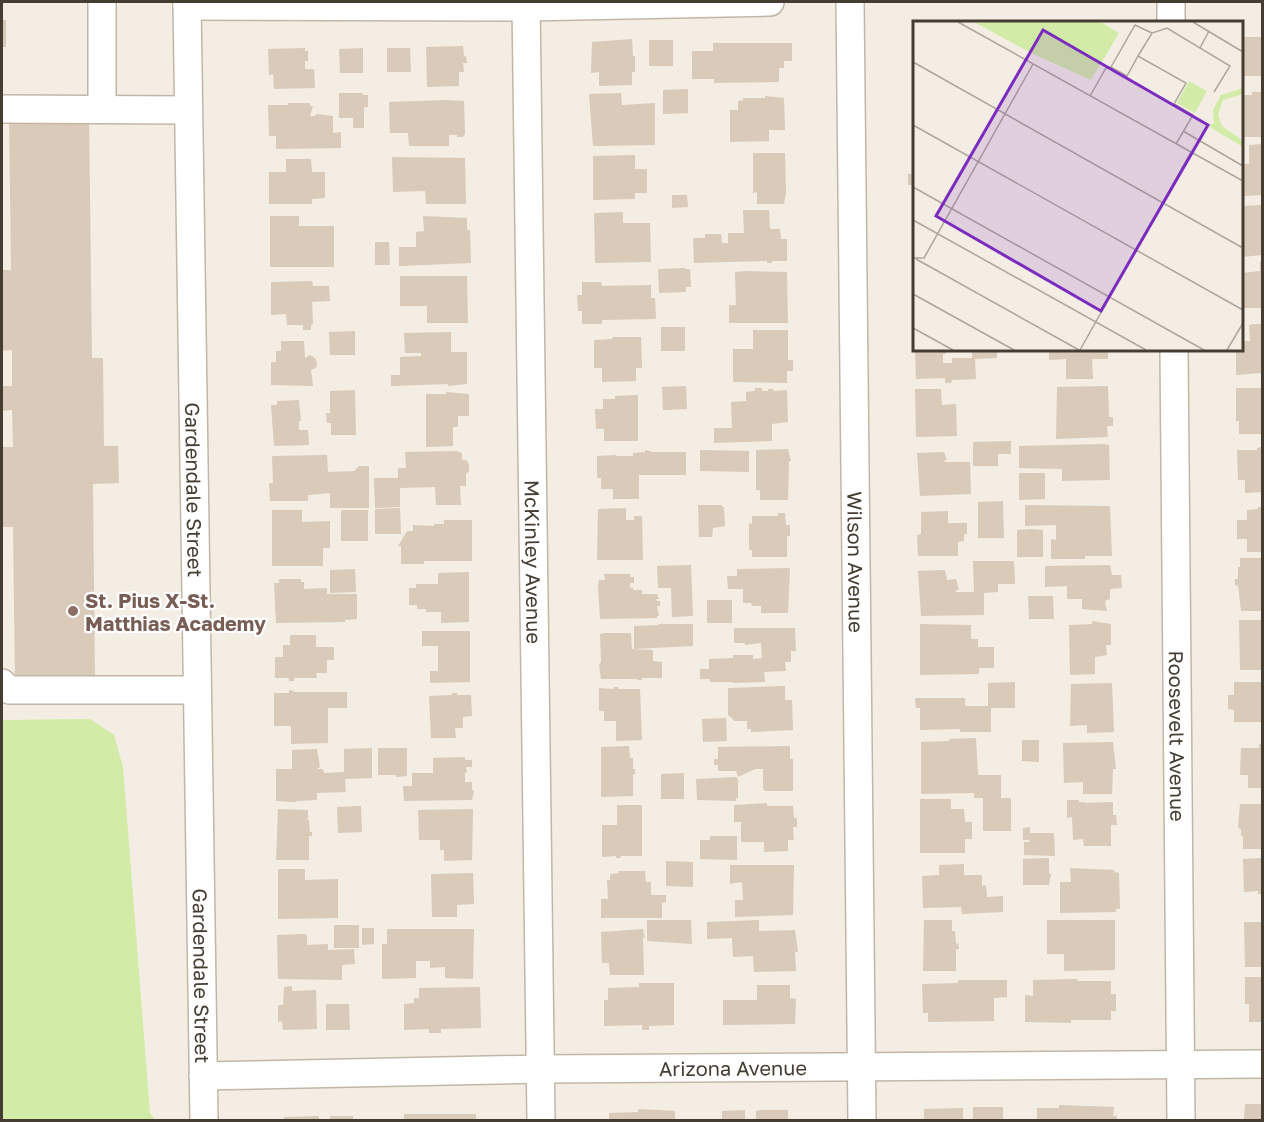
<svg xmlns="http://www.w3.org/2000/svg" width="1264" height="1122" viewBox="0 0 1264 1122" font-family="'Golos Text',sans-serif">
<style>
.green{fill:#d2eca7}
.building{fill:#d9caba}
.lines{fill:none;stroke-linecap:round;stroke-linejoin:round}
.minor-casing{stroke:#c2b7a7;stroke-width:30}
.minor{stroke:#fff;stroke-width:27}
.education-dot{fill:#8d6e63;stroke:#fff;stroke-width:2}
.labels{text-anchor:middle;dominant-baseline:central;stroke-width:4.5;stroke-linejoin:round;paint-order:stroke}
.street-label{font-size:20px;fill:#453c32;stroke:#fff}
.education-label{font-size:20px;font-weight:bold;fill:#785e54;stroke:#fff;text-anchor:start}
.inset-road{fill:none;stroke:#ada69c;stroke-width:1.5}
.view{fill:#7b2cbf;fill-opacity:0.15;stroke:#7b2cbf;stroke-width:3}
.inset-edge{fill:none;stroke:#453c32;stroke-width:3}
</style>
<rect width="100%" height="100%" fill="#f3ede3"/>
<path class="green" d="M 90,719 L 114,735 L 123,767 L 150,1113 L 155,1120 L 2,1120 L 2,720 Z"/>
<g class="building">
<rect x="2" y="20" width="4" height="27"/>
<rect x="1242" y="37" width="20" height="39"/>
<path d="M 632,39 L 633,56 L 635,56 L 635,72 L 632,72 L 632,85 L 599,86 L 599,72 L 591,73 L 592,42 Z"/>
<rect x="649" y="40" width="24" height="26"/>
<path d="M 713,43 L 792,43 L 792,61 L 784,61 L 784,68 L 779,68 L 779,82 L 714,83 L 714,79 L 692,79 L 692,51 L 713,51 Z"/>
<path d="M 463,46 L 464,56 L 466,56 L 467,63 L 463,63 L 464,72 L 459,72 L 459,86 L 427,87 L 426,47 Z"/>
<path d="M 305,48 L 305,51 L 308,51 L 308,61 L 305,61 L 305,69 L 314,69 L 315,88 L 274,89 L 273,74 L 269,75 L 268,49 Z"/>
<path d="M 363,48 L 363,73 L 340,73 L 339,49 Z"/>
<path d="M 387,48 L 410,48 L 411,72 L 387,72 Z"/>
<path d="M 688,89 L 688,113 L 663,114 L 663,90 Z"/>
<path d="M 1252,92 L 1262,92 L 1262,137 L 1242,137 L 1242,95 L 1252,95 Z"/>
<path d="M 339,93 L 363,93 L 363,95 L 368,95 L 368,107 L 364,107 L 364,128 L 353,128 L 353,118 L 339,118 Z"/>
<path d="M 621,93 L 622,105 L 655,103 L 655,145 L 593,146 L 589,94 Z"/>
<path d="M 765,96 L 784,98 L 785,130 L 769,130 L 769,141 L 730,142 L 730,110 L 738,110 L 738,101 L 743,100 L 743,98 L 765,98 Z"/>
<path d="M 445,100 L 464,101 L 465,134 L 463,137 L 457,137 L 457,135 L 449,135 L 449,146 L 409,146 L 408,133 L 390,133 L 389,102 Z"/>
<path d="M 288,103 L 310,103 L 310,106 L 313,106 L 310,116 L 315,116 L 316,114 L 333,116 L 333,133 L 341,132 L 341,148 L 276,149 L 276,136 L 269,136 L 268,105 L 288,105 Z"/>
<path d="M 89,113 L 92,358 L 103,358 L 104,446 L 118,446 L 119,483 L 93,484 L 95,682 L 15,683 L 13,527 L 2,527 L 2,447 L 13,447 L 12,410 L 2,411 L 2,386 L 12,386 L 12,350 L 2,351 L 2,270 L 11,270 L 9,114 Z"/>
<path d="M 1262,144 L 1262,195 L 1242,196 L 1242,164 L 1249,164 L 1249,145 Z"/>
<path d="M 753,153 L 785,153 L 786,193 L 784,204 L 757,204 L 757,192 L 753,193 Z"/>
<path d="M 635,155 L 635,169 L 647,169 L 647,193 L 635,193 L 635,199 L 593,200 L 593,156 Z"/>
<path d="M 392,157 L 465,158 L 466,204 L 426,204 L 425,191 L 393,192 Z"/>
<path d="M 286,159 L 311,159 L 312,172 L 325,172 L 325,198 L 312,199 L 312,204 L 269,204 L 269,172 L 286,172 Z"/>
<path d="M 912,159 L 914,159 L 914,201 L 912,201 L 912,185 L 908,185 L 908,174 L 912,174 Z"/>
<path d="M 672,195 L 687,195 L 688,207 L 672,208 Z"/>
<path d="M 1262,205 L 1262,255 L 1242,257 L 1242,206 Z"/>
<path d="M 743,210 L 769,210 L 770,229 L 780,229 L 781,239 L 787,239 L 787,261 L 772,261 L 772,263 L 767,263 L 767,261 L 694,263 L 693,238 L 705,238 L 705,234 L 721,234 L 722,243 L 728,243 L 728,233 L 744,233 Z"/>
<path d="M 623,212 L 623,223 L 650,223 L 651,262 L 595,263 L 594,213 Z"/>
<path d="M 270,216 L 299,216 L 299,226 L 334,226 L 334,267 L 270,267 Z"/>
<path d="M 423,216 L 467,218 L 467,230 L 470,230 L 471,263 L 399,266 L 399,247 L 416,247 L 416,232 L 424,231 Z"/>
<path d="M 375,242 L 389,242 L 390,265 L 375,265 Z"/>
<path d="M 1260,261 L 1262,261 L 1262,308 L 1242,308 L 1242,273 L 1260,271 Z"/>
<path d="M 685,268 L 685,269 L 690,269 L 691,287 L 686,287 L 686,292 L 659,293 L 658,269 Z"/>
<path d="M 747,271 L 787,272 L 788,323 L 729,323 L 729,305 L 736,305 L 735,272 Z"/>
<path d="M 400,276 L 467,276 L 468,323 L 427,323 L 427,306 L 400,306 Z"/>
<path d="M 312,281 L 313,286 L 329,286 L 330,301 L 312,302 L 313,324 L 311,325 L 311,330 L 303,330 L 303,325 L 287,325 L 286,314 L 271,315 L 271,282 Z"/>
<path d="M 582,282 L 601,282 L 602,286 L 651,285 L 651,298 L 655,298 L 656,319 L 602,320 L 602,324 L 582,324 L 582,311 L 578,311 L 577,295 L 582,295 Z"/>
<path d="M 1252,324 L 1262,324 L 1262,373 L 1236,375 L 1236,352 L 1242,350 L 1242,341 L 1250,341 L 1249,326 Z"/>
<rect x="661" y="327" width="24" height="24"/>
<path d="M 753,330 L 788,330 L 788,360 L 793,360 L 793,371 L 787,371 L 787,383 L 733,382 L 733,349 L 753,349 Z"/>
<path d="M 355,331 L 355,355 L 330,355 L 329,332 Z"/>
<path d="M 451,332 L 451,352 L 467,352 L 467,384 L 448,386 L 448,384 L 391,386 L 391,375 L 400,375 L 400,357 L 421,356 L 421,353 L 405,353 L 404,333 Z"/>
<path d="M 613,337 L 641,337 L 642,368 L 636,368 L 636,381 L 602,382 L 602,368 L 594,368 L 594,340 L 612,339 Z"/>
<path d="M 281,341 L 304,341 L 305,358 L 310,355 L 316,359 L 317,367 L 311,370 L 313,386 L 271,385 L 271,362 L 276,362 L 276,351 L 281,351 Z"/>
<path d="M 915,350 L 946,350 L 946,354 L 943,354 L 943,363 L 952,363 L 952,358 L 972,358 L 972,350 L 997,350 L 997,358 L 975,359 L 976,379 L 952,380 L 951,383 L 945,383 L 945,378 L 916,379 Z"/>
<path d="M 1049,350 L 1108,350 L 1108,359 L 1092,359 L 1093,379 L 1066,379 L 1066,359 L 1049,360 Z"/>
<path d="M 686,386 L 687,409 L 663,410 L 662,387 Z"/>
<path d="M 1108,386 L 1109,417 L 1113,417 L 1113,426 L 1107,426 L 1108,437 L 1056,439 L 1057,387 Z"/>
<path d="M 755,388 L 762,388 L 762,391 L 768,391 L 768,389 L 773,389 L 774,391 L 787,390 L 788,422 L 772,424 L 772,441 L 714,443 L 714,428 L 732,428 L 731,402 L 746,401 L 746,392 L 755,391 Z"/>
<path d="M 1236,388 L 1262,388 L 1262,434 L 1239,434 L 1239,421 L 1236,421 Z"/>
<path d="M 915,389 L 941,389 L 942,405 L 956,404 L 957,436 L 916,437 Z"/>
<path d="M 355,390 L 356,435 L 331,435 L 331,423 L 327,423 L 326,413 L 330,413 L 330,391 Z"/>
<path d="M 446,392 L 469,394 L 469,416 L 458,416 L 458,427 L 453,427 L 453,446 L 426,447 L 426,394 L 446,394 Z"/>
<path d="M 638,395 L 638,441 L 604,441 L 604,429 L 596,429 L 595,409 L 603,409 L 603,399 L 615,399 L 615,396 Z"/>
<path d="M 299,400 L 301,421 L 299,421 L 299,430 L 308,430 L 309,445 L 274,446 L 271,405 L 277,405 L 277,401 Z"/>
<path d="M 1011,441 L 1011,454 L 998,454 L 998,466 L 973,466 L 973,442 Z"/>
<path d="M 1104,444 L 1109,445 L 1110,480 L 1062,481 L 1062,469 L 1019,468 L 1019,446 Z"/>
<path d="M 1262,447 L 1262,492 L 1245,493 L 1245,480 L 1238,480 L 1237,450 L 1257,450 L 1257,448 Z"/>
<path d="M 788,449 L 791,461 L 789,461 L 788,500 L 760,500 L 760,490 L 756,490 L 756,450 Z"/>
<path d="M 645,450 L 651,451 L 651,452 L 686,452 L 686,475 L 639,475 L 639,499 L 613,499 L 613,489 L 601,489 L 601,478 L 597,478 L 597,456 L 616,455 L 616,456 L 633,456 L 633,453 L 645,452 Z"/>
<path d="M 700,450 L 749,451 L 749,472 L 700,471 Z"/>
<path d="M 456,451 L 462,453 L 462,460 L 466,460 L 469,464 L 469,471 L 466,474 L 466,486 L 460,486 L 461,505 L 436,505 L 435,487 L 400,488 L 400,507 L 375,508 L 374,478 L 398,478 L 398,468 L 406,468 L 405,452 Z"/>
<path d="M 944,452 L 947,460 L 944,460 L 945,462 L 970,462 L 971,494 L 920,496 L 917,453 Z"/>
<path d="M 327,455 L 328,472 L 354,471 L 359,466 L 369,466 L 369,508 L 330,508 L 330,493 L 308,495 L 308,501 L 270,501 L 269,483 L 273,483 L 272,456 Z"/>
<path d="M 1019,473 L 1045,473 L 1045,499 L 1019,500 Z"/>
<path d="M 1003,501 L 1004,538 L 978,538 L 978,502 Z"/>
<path d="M 698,505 L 722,505 L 722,507 L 724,507 L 725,526 L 713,528 L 712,537 L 699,537 Z"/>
<path d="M 1025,505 L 1110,506 L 1112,556 L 1085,556 L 1085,559 L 1051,559 L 1051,539 L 1056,540 L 1056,525 L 1025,526 Z"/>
<path d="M 1258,507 L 1262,507 L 1262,552 L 1247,552 L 1247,539 L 1237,539 L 1237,520 L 1247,520 L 1247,510 L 1258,509 Z"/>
<path d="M 400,508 L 401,534 L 375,534 L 375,509 Z"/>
<path d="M 626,508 L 626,520 L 634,520 L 634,516 L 642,516 L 643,560 L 597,560 L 598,509 Z"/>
<path d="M 272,510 L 302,510 L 302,522 L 330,521 L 330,548 L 323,548 L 323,566 L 272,566 Z"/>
<rect x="341" y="510" width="27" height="31"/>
<path d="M 948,511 L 948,523 L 967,523 L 967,534 L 964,534 L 964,541 L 958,542 L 958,556 L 918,556 L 917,535 L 921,534 L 921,512 Z"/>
<path d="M 778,513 L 785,513 L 786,525 L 790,525 L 790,536 L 787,536 L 787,557 L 752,557 L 752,550 L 749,550 L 749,523 L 752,524 L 752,516 L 778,516 Z"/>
<path d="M 444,520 L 472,520 L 472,561 L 424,561 L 424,564 L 401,564 L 401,546 L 398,546 L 407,531 L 413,531 L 413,525 L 434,526 L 434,524 L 444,524 Z"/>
<path d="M 1031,529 L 1043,530 L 1043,557 L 1017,557 L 1017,530 Z"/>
<path d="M 1240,558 L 1262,558 L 1262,611 L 1241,611 L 1238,585 L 1235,586 L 1235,579 L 1238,579 L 1238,567 L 1240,567 Z"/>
<path d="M 973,561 L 1014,561 L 1015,584 L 998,584 L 998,592 L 984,593 L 984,615 L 921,616 L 918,571 L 945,570 L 947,580 L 956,579 L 959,590 L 956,590 L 956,592 L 974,592 Z"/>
<path d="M 691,565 L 693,616 L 672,617 L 671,588 L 658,588 L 657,566 Z"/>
<path d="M 1110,565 L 1112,575 L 1121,575 L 1122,588 L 1110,589 L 1110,599 L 1105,601 L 1107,611 L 1082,609 L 1082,599 L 1067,599 L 1067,586 L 1045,587 L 1045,566 Z"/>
<path d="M 790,568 L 788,613 L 761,613 L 761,606 L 752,606 L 751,603 L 743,603 L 743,589 L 728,589 L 727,576 L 737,576 L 737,569 Z"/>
<path d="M 355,569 L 356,592 L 330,593 L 330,570 Z"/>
<path d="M 469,572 L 469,622 L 441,623 L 441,612 L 426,612 L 426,609 L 417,609 L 417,605 L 409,605 L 409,588 L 416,588 L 416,584 L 438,584 L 438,573 Z"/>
<path d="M 604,574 L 630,574 L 630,577 L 634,577 L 634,583 L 630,583 L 630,588 L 633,588 L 633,590 L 642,590 L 642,594 L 657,594 L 659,599 L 656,599 L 657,601 L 660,601 L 660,606 L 657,606 L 659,616 L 657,616 L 657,618 L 600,619 L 598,585 L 599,580 L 605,580 Z"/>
<path d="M 279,579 L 301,579 L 301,582 L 304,582 L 304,589 L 327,588 L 327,594 L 357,594 L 357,619 L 345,620 L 345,622 L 276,623 L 274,583 L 279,583 Z"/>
<path d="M 1028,596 L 1053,596 L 1054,619 L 1029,619 Z"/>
<rect x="707" y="600" width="25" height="23"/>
<path d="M 1239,620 L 1262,620 L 1262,670 L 1240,670 Z"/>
<path d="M 1092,621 L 1111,624 L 1111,645 L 1106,645 L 1107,655 L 1095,657 L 1095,674 L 1070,675 L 1069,625 L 1092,624 Z"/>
<path d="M 658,624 L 693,624 L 693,646 L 634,649 L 634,626 L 659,625 Z"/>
<path d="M 920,624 L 971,625 L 971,639 L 978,639 L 978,647 L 994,647 L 994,668 L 979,668 L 979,674 L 920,675 Z"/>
<path d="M 734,628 L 795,628 L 796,651 L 791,651 L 791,662 L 785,662 L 786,671 L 764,672 L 765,682 L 733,683 L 733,682 L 710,682 L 710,679 L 700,679 L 700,669 L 709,669 L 709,659 L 733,658 L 733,655 L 753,655 L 753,659 L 762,658 L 761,643 L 745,645 L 745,643 L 734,643 Z"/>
<path d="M 422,631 L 470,631 L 470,682 L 430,683 L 430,671 L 438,671 L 438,646 L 422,646 Z"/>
<path d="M 606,633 L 631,633 L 632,649 L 653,650 L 653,661 L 662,662 L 662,678 L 642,678 L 642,680 L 637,680 L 637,679 L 601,679 L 599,665 L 601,662 L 600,634 Z"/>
<path d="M 290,635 L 316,635 L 316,647 L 334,647 L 334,660 L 327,660 L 327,673 L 316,673 L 317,678 L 294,678 L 294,681 L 289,681 L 289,678 L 275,678 L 275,657 L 283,657 L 283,645 L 290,645 Z"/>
<path d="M 1015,682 L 1015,708 L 991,708 L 991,732 L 960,732 L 960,729 L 920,730 L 920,708 L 916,708 L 915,698 L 965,698 L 965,706 L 988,706 L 988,683 Z"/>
<path d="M 1234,682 L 1262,682 L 1262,722 L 1234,722 L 1234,710 L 1228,709 L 1228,695 L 1234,695 Z"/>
<path d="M 1112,683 L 1114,732 L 1087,733 L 1087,725 L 1070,726 L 1071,684 Z"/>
<path d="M 785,686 L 785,700 L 792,700 L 793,730 L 751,732 L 751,729 L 747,729 L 747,721 L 735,721 L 728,715 L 728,688 Z"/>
<path d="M 614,687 L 618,687 L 618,689 L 640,689 L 642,740 L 616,741 L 616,721 L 604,721 L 604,711 L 599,711 L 599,688 L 614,689 Z"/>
<path d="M 289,690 L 294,691 L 294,692 L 347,692 L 347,708 L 328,708 L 328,743 L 291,744 L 291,726 L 274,726 L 274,693 L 289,693 Z"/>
<path d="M 452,693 L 457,693 L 457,695 L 471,695 L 472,716 L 463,717 L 463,728 L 455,728 L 456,738 L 431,738 L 429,696 L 452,695 Z"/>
<path d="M 726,718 L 727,741 L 703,742 L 702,719 Z"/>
<path d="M 976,738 L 978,775 L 1001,775 L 1001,798 L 1011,798 L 1011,831 L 983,831 L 983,798 L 974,798 L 974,793 L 921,794 L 921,742 L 949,741 L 949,739 Z"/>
<path d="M 1022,740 L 1039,740 L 1039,762 L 1022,761 Z"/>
<path d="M 1113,742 L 1116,769 L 1113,769 L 1112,794 L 1083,794 L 1083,782 L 1064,783 L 1063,743 Z"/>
<path d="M 1259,744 L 1262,744 L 1262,788 L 1248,788 L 1248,775 L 1240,775 L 1241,748 L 1259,748 Z"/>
<path d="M 629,746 L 630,758 L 633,758 L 633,769 L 635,769 L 635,774 L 633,774 L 633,796 L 601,797 L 601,747 Z"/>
<path d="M 790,746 L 790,759 L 793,759 L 793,791 L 765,791 L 763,788 L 763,769 L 755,769 L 738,777 L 736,771 L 718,771 L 718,765 L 714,765 L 714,759 L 718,759 L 718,747 Z"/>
<path d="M 372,748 L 372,778 L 345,779 L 346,792 L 317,793 L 317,800 L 296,801 L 296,802 L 276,801 L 276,769 L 292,769 L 292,750 L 317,749 L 320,767 L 317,769 L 323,769 L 324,773 L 344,772 L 344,749 Z"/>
<path d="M 378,748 L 407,748 L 407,776 L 396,777 L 396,775 L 378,775 Z"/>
<path d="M 465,757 L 465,760 L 472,760 L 472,767 L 466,767 L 467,773 L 465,772 L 465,782 L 472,782 L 472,790 L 474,790 L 472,800 L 404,801 L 403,786 L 412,786 L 412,773 L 433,773 L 433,758 Z"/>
<path d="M 684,773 L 684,799 L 661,799 L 661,774 Z"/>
<path d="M 736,777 L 738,779 L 738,798 L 736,798 L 736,801 L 697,800 L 696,779 Z"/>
<path d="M 920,799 L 951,799 L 951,809 L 964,809 L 965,822 L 972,822 L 972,839 L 965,839 L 965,853 L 920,853 Z"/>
<path d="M 1067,800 L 1079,800 L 1079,802 L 1085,802 L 1085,803 L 1113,802 L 1113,815 L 1116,815 L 1117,825 L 1111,825 L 1111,846 L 1084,846 L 1083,839 L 1073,840 L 1072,817 L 1067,818 Z"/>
<path d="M 767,803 L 767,806 L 793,806 L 794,818 L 797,818 L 797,827 L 793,827 L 794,840 L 788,840 L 788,851 L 764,852 L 764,842 L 741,842 L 741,822 L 734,822 L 734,805 Z"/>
<path d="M 1240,804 L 1262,804 L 1262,849 L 1243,849 L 1243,836 L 1241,836 L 1241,830 L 1238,827 Z"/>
<path d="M 617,805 L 642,805 L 642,856 L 621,856 L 620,858 L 616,858 L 616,856 L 602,857 L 602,825 L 617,825 Z"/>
<path d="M 361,806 L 362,832 L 338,833 L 337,807 Z"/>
<path d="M 278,809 L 308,810 L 308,819 L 305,819 L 309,820 L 310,832 L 312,832 L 312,836 L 309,836 L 309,860 L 276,860 Z"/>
<path d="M 473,809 L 472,860 L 444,861 L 444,850 L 440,850 L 440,840 L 419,840 L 418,810 Z"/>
<path d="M 1030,827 L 1030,833 L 1054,833 L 1055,856 L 1024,855 L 1024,842 L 1030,842 L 1029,840 L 1023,840 L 1023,828 Z"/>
<path d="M 710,836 L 737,836 L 737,860 L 700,859 L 700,840 L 710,840 Z"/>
<path d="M 1049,858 L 1049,874 L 1051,874 L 1049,885 L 1023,885 L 1023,859 Z"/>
<path d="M 1262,858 L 1262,894 L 1258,894 L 1258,891 L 1244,892 L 1243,859 Z"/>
<path d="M 666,861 L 693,862 L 693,887 L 666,886 Z"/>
<path d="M 964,864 L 964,875 L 982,875 L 982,886 L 986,885 L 987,897 L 1003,896 L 1003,912 L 962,914 L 961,907 L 923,908 L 922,876 L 939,875 L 939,865 Z"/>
<path d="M 730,865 L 794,865 L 793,915 L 735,917 L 735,900 L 743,900 L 742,882 L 730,884 Z"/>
<path d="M 1070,868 L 1115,870 L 1114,872 L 1119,873 L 1120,909 L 1116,909 L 1116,912 L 1060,913 L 1060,882 L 1071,882 Z"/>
<path d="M 278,869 L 305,869 L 305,880 L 338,879 L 338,918 L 278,919 Z"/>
<path d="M 618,871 L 645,871 L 646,882 L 651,882 L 651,895 L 666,895 L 666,902 L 662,903 L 662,918 L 601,918 L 601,899 L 608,899 L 607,880 L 610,880 L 610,874 L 619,873 Z"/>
<path d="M 473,873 L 474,904 L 457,905 L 457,917 L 432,917 L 431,874 Z"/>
<path d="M 647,920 L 691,920 L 692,944 L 647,941 Z"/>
<path d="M 759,920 L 759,931 L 795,930 L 798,952 L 795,952 L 796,971 L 754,972 L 753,956 L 733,957 L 732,938 L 707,939 L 707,922 Z"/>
<path d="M 924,920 L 952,920 L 952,931 L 955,931 L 956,944 L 958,943 L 959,949 L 956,949 L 956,971 L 923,971 Z"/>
<path d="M 1047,920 L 1115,920 L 1115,970 L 1064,971 L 1064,954 L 1047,954 Z"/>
<path d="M 1244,922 L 1262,922 L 1262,967 L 1245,967 Z"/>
<rect x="334" y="925" width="25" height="23"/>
<path d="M 362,928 L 374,928 L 374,944 L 362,945 Z"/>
<path d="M 387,929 L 474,929 L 473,979 L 445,978 L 445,967 L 430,968 L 430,961 L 416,961 L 416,978 L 382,979 L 382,944 L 387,944 Z"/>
<path d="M 643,929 L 645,938 L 643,938 L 644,975 L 610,975 L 609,963 L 602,963 L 601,932 Z"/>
<path d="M 305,934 L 307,936 L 307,945 L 328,944 L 328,950 L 354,949 L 355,964 L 342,965 L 342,980 L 278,979 L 277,935 Z"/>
<path d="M 1245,977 L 1262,977 L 1262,1022 L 1249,1022 L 1249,1004 L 1245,1004 Z"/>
<path d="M 1077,979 L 1077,981 L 1111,981 L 1111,994 L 1116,994 L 1116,1011 L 1111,1011 L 1111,1020 L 1071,1020 L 1071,1023 L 1025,1022 L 1025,995 L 1033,996 L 1033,980 Z"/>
<path d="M 958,980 L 1007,980 L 1007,997 L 994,998 L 994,1021 L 928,1022 L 928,1013 L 923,1013 L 922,984 L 958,983 Z"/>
<path d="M 639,983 L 674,983 L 674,1025 L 649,1026 L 649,1030 L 642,1030 L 642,1025 L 604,1026 L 604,1000 L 608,1000 L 608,988 L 639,987 Z"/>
<path d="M 757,985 L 790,985 L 790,998 L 796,999 L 795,1024 L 723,1025 L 723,1000 L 757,1000 Z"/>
<path d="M 292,986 L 292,991 L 316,990 L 317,1029 L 283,1030 L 282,1021 L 278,1022 L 278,1005 L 283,1005 L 284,987 Z"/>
<path d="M 480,987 L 481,1028 L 441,1029 L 441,1033 L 429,1033 L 429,1029 L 404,1030 L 404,1004 L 414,1003 L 414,998 L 419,998 L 419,988 Z"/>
<path d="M 326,1004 L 349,1004 L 350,1030 L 326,1030 Z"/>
<path d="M 1245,1104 L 1262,1104 L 1262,1120 L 1244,1120 Z"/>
<path d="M 1059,1105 L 1114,1107 L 1113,1116 L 1117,1116 L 1117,1120 L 1037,1120 L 1037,1108 L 1059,1108 Z"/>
<rect x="973" y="1107" width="30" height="13"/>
<path d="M 963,1108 L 963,1120 L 924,1120 L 924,1109 Z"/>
<path d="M 638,1109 L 675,1111 L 675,1120 L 609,1120 L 609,1113 L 638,1112 Z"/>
<path d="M 745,1110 L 745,1120 L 722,1120 L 722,1111 Z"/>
<path d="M 761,1110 L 788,1110 L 788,1120 L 756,1120 L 756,1111 Z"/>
<rect x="404" y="1114" width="72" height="6"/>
<path d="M 319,1116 L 319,1120 L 284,1120 L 284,1117 Z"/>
<rect x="330" y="1116" width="23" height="4"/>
</g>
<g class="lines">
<g class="minor-casing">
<g id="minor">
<path id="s1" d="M 187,2 L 204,1120"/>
<path id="s2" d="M 526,2 L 541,1120"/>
<path id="s3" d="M 850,2 L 862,1120"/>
<path d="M 1171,2 L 1171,22"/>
<path d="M 187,6 L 526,7 L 770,2"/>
<path d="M 2,109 L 188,110"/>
<path d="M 102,109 L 102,2"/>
<path id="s4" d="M 1174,350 L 1181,1120"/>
<path d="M 2,683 L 9,690 L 196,690"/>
<path id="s5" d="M 203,1076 L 540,1069 L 1262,1064"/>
</g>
</g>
<use href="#minor" class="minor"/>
</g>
<circle class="education-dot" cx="73" cy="611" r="6"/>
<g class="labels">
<g class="street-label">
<text stroke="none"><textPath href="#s1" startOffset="488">Gardendale Street</textPath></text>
<text stroke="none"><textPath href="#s2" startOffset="560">McKinley Avenue</textPath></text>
<text stroke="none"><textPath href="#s3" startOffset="560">Wilson Avenue</textPath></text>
<text stroke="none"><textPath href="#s4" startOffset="386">Roosevelt Avenue</textPath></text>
<text stroke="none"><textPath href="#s1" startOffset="974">Gardendale Street</textPath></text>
<text stroke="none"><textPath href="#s5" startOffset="530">Arizona Avenue</textPath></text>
</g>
<g class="education-label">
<text x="85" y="600">St. Pius X-St.<tspan x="85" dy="23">Matthias Academy</tspan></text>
</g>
</g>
<g transform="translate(913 21)">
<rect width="330" height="330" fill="#f3ede3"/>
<path d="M 61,1 L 188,1 L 206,12 L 178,59 L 118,32 ZM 276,60 L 294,70 L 282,92 L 264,82 ZM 330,67 L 330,73 L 310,79 L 305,94 L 309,105 L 330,120 L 330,126 L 295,105 L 301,102 L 300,89 L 308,74 Z" fill="#d2eca7"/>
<path class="inset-road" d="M 45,1 L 330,160M 280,1 L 330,31M 287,27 L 296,10M 225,35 L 239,12 L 254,7 L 317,45 L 301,71M 0,41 L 330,227M 198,46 L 222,4 L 239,12M 177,75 L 193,47 L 198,46 L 214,55 L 225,35 L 273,62 L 261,83 L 280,94 L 263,123M 0,104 L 330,289M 270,110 L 330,145M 0,166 L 291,329M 0,199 L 233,329M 0,237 L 11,237 L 120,43M 3,238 L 166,329M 0,273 L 101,329M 0,307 L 40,329M 167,329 L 278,131M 314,329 L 330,302"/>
<path class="view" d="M 130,9 L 295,104 L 188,290 L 23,195 Z"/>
<rect width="330" height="330" class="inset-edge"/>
</g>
<rect width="1264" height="1122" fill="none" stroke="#453c32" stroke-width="6"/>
</svg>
